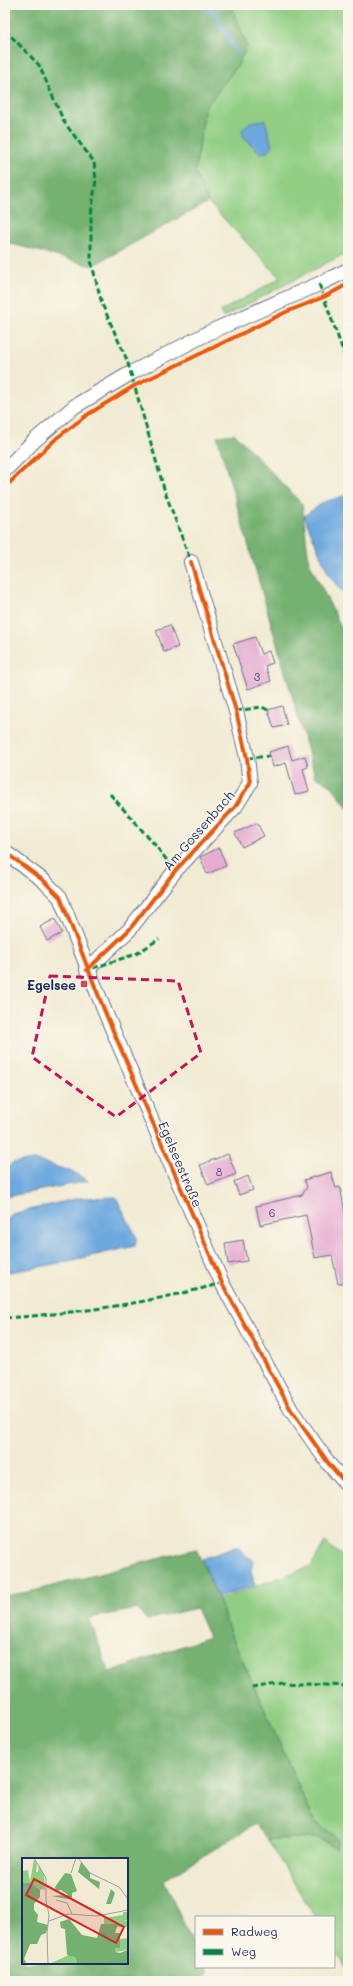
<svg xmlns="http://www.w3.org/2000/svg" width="353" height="1986" viewBox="0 0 353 1986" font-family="Mali,sans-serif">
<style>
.green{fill:#91ce83;stroke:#567e70;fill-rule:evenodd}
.forest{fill:#74b171;stroke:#487068;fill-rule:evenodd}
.water{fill:#6da9de;stroke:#446c9e}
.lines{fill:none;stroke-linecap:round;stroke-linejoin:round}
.stream{stroke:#6da9de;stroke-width:4}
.building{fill:#e6acd2}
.minor-casing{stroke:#667187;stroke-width:16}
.minor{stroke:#fff;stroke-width:14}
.quiet{stroke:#00873e;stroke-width:3;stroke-dasharray:6 3;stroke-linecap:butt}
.cycleway-casing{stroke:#fbf7ec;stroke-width:6}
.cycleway{stroke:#e8590c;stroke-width:4}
.marked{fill:none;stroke:#c2185b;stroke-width:3;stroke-dasharray:8 5;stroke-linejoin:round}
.poi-dot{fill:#d1495b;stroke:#fbf7ec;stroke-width:1.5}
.labels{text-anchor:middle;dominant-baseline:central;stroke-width:3;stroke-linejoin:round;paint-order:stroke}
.number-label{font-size:11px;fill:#4e4e7b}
.street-label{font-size:13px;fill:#1b2f5e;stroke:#fbf7ec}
.poi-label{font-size:13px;font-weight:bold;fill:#1b2f5e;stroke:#fbf7ec;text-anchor:end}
.inset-river{fill:none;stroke:#6da9de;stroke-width:2}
.inset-road{fill:none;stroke:#9ba0a4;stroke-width:1}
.view{fill:#d62828;fill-opacity:0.15;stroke:#d62828;stroke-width:2}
.inset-edge{fill:none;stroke:#1b2f5e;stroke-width:2}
</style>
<rect width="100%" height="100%" fill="#fbf7ec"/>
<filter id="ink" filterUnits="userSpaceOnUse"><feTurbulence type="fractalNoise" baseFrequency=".025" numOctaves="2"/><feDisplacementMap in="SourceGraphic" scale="8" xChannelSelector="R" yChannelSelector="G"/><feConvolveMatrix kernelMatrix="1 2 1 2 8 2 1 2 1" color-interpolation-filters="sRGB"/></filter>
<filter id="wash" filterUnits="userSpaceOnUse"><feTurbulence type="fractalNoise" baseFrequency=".012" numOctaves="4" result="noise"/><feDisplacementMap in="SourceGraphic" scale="16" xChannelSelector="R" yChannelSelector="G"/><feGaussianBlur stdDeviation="0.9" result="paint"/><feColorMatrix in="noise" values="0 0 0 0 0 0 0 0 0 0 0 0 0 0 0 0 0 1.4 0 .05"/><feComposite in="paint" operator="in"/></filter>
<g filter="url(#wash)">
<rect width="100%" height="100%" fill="#f1ebd3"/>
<g class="green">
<path d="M 231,5 L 348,5 L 348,252 L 223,317 L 221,311 L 280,278 L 208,202 L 195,172 L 205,108 L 238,65 L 247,46 ZM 269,135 L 259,152 L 244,137 Z"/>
<path d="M 325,1542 L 348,1561 L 348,1971 L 334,1948 L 334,1917 L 315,1917 L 267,1839 L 319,1838 L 336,1849 L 337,1838 L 314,1821 L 229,1630 L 219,1600 L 311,1566 Z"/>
</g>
<g class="forest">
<path d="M 5,5 L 231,5 L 247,46 L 238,65 L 205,108 L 195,172 L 208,202 L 92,266 L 5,242 Z"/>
<path d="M 235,434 L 302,504 L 309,562 L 348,641 L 348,809 L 333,787 L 315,776 L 217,436 Z"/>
<path d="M 196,1549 L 219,1600 L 229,1630 L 314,1821 L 337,1838 L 336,1849 L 319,1838 L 267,1839 L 255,1824 L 164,1880 L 196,1950 L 196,1967 L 204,1967 L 207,1974 L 194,1981 L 5,1981 L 5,1596 L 33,1591 ZM 196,1608 L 209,1637 L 109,1672 L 89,1618 L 137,1609 L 147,1620 ZM 23,1859 L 127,1859 L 127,1963 L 23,1963 Z"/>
</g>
<g class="water">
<path d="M 265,120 L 272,147 L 268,152 L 259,152 L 244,137 L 242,130 L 250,122 Z"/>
<path d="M 346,495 L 348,497 L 348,600 L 329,575 L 304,516 L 324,502 Z"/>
<path d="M 35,1160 L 73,1172 L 88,1181 L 5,1197 L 5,1172 L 12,1163 Z"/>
<path d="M 116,1197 L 137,1238 L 135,1246 L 60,1263 L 5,1273 L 5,1221 L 12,1214 L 79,1198 Z"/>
<path d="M 238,1546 L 245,1555 L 253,1560 L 251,1571 L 255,1585 L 218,1598 L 202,1559 Z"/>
</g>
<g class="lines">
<path class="stream" d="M 199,5 L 214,13 L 237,53"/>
</g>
<g id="blocks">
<g class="building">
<path d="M 170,625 L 178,647 L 164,652 L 156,630 Z"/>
<path d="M 255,637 L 261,654 L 269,651 L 273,663 L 265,666 L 271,681 L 248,689 L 233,644 Z"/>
<path d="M 282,706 L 287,725 L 274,728 L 268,710 Z"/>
<path d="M 288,746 L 292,760 L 305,756 L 308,767 L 303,769 L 309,791 L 295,795 L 286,763 L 273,767 L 269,752 Z"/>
<path d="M 257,823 L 264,836 L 242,847 L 235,833 Z"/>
<path d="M 219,848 L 226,866 L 207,874 L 200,857 Z"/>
<path d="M 55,919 L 62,933 L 47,941 L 40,927 Z"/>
<path d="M 228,1154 L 236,1174 L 208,1185 L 200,1165 Z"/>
<path d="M 331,1172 L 336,1188 L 340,1187 L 348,1227 L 348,1282 L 338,1284 L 332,1255 L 315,1258 L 306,1215 L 260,1225 L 256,1206 L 302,1195 L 307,1187 L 304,1180 Z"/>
<path d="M 248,1176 L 253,1190 L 239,1195 L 234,1182 Z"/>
<path d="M 243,1240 L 247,1261 L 228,1264 L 225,1243 Z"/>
</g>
</g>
</g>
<g filter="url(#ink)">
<use href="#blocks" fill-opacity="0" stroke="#667187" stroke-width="1"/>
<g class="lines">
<g class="minor-casing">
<g id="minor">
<path d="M 5,470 L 35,440 L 75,406 L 131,373 L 210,332 L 319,284 L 348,270"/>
<path d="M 5,852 L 44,881 L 60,897 L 105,1012 L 222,1283 L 291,1410 L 329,1464 L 348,1486"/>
<path d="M 87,970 L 129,930 L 175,871 L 235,807 L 250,783 L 247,758 L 236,711 L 191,562"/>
</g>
</g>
<use href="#minor" class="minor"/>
<g class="quiet">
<path d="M 5,30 L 39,65 L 64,122 L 94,162 L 96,180 L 91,214 L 91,261 L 102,304 L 127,360 L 165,492 L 191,562"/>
<path d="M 319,284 L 348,365"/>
<path d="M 236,711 L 262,707 L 268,710"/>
<path d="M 247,758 L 270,756"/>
<path d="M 110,794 L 156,846 L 175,871"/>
<path d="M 93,968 L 136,954 L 159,939"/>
<path d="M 5,1318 C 78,1313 151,1303 222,1283"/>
<path d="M 252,1688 L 283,1683 L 348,1686"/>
</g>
<g class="cycleway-casing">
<g id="cycleway">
<path d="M 5,487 L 58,437 L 87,415 L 134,386 L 286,312 L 324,297 L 348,284"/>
<path d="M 5,852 L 44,881 L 60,897 L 105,1012 L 222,1283 L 291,1410 L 329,1464 L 348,1486"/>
<path d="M 87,970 L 129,930 L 175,871 L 235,807 L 250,783 L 247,758 L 236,711 L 191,562"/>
</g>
</g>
<use href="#cycleway" class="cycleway"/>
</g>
</g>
<path class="marked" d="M 50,976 L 178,981 L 201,1053 L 116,1117 L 32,1057 Z"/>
<rect class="poi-dot" x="80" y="980" width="8" height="8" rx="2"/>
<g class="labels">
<g class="number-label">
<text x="257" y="676">3</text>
<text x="219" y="1171">8</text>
<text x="272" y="1212">6</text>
</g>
<g class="street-label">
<text transform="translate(198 830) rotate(-49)">Am Gossenbach</text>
<text transform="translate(181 1164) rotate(67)">Egelseestraße</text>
</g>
<g class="poi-label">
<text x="76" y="984">Egelsee</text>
</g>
</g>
<g transform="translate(22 1858)">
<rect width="106" height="106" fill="#f1ebd3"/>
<path d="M 12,1 L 15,6 L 14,14 L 16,14 L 17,7 L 22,16 L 23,35 L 23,31 L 16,32 L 8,25 L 0,25 L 0,13 L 6,12 L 8,24 ZM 101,54 L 106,54 L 106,62 L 102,63 L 106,63 L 106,69 L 94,69 L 95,67 L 82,66 L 82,60 L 101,57 ZM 106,80 L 106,92 L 93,94 L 93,90 L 98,90 L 98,81 ZM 47,97 L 53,99 L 55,105 L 27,106 Z" fill="#91ce83"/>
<path d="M 59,4 L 68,15 L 68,20 L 78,24 L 77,31 L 56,14 ZM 43,15 L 49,16 L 55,33 L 50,35 L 50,41 L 46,41 L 29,38 L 46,37 L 39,32 L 34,33 L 33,29 ZM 0,25 L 8,25 L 18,32 L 18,39 L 12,46 L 12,52 L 16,57 L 15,64 L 26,67 L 24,75 L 19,77 L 15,86 L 8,86 L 2,101 L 4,104 L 1,106 ZM 89,31 L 93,35 L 89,46 L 84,46 ZM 47,61 L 60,77 L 75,80 L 79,66 L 96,66 L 93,75 L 98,75 L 98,90 L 93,90 L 93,94 L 98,95 L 106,92 L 106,106 L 45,106 L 55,105 L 53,99 L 45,97 L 43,71 L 39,70 L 38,64 Z" fill="#74b171"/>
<path class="inset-river" d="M 0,31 L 12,28"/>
<path class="inset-road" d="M 12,0 L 24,20 L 24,43 L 27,57 L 25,75 L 26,106M 56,0 L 68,15 L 97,29 L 106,41M 49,15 L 54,0M 34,42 L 45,45 L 50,56M 27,63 L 46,56 L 75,58 L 106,52"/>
<path class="view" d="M 12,21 L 102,69 L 94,85 L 4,37 Z"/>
<rect width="106" height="106" class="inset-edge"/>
</g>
<rect width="353" height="1986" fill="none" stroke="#fbf7ec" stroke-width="20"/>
<rect x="195" y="1916" width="140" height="52" fill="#fbf7ec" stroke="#a1a7b3"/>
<rect x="203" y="1929" width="20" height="6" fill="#e8590c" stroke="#a1a7b3"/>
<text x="231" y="1936" font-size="12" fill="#1b2f5e">Radweg</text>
<rect x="203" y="1949" width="20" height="6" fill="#00873e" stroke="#a1a7b3"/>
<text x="231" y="1956" font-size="12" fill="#1b2f5e">Weg</text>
</svg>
